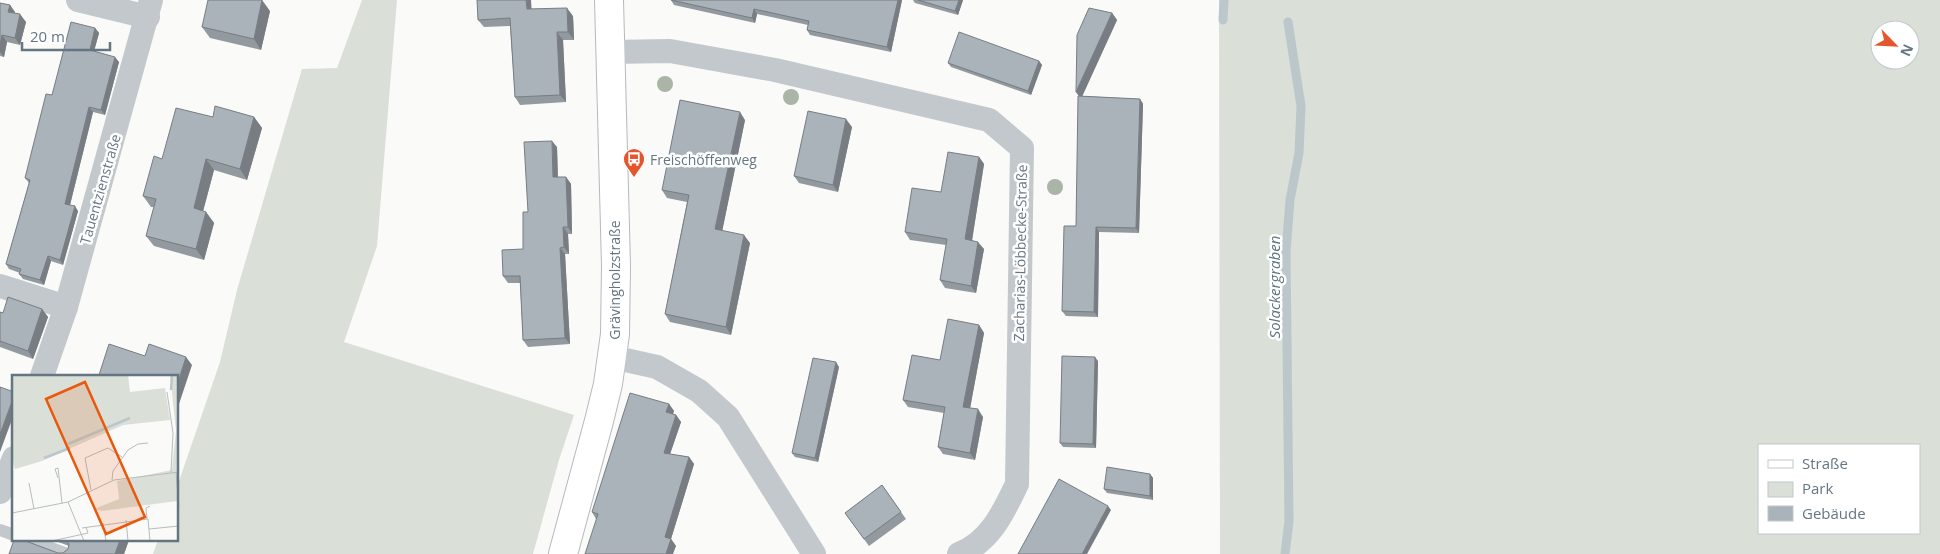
<svg xmlns="http://www.w3.org/2000/svg" width="1940" height="554" viewBox="0 0 1940 554" font-family="'Open Sans',sans-serif">
<style>
.green{fill:#dadfd7;fill-rule:evenodd}
.lines{fill:none;stroke-linecap:round;stroke-linejoin:round}
.stream{stroke:#bbc7cb;stroke-width:9}
.secondary-casing{stroke:#b3babf;stroke-width:30}
.lane{stroke:#c3c8cc;stroke-width:12}
.street{stroke:#c3c8cc;stroke-width:24}
.secondary{stroke:#fff;stroke-width:28}
.tree{fill:#aab4a7}
.wall{fill:#929a9f}
.shaded-wall{fill:#777d82}
.building{fill:#aab3b9;stroke:#777d82}
.labels{text-anchor:middle;dominant-baseline:central;stroke-width:5;stroke-linejoin:round;paint-order:stroke}
.poi-label{font-size:14px;fill:#657683;stroke:#fff;text-anchor:start}
.street-label{font-size:14px;fill:#657683;stroke:#fff}
.water-label{font-size:15px;font-style:italic;fill:#60757c;stroke:#fff}
.inset-river{fill:none;stroke:#bbc7cb;stroke-width:2.5}
.inset-road{fill:none;stroke:#b5bdc2;stroke-width:1}
.view{fill:#e8590c;fill-opacity:0.15;stroke:#e8590c;stroke-width:2.5}
.inset-edge{fill:none;stroke:#657683;stroke-width:2.5}
</style>
<rect width="100%" height="100%" fill="#fafaf8"/>
<g class="green">
<path d="M 362,0 L 397,0 L 377,246 L 344,342 L 574,415 L 559,460 L 533,554 L 153,554 L 158,540 L 178,540 L 178,484 L 220,362 L 237,290 L 302,69 L 337,68 Z"/>
<path d="M 1219,0 L 1940,0 L 1940,554 L 1220,554 ZM 1880,30 L 1910,30 L 1910,60 L 1880,60 ZM 1919,445 L 1919,533 L 1759,533 L 1759,445 Z"/>
</g>
<g class="lines">
<g class="stream">
<path d="M 1223,20 L 1224,0"/>
<path d="M 1285,554 L 1289,521 L 1286,252 L 1290,200 L 1299,153 L 1301,106 L 1288,22"/>
</g>
<g class="secondary-casing">
<path id="secondary" d="M 563,554 L 599,421 L 608,384 L 615,334 L 616,266 L 609,0"/>
</g>
<g class="lane">
<path d="M 0,530 L 14,535"/>
<path d="M 29,540 L 67,554"/>
</g>
<g class="street">
<path d="M 78,0 L 148,17"/>
<path d="M 610,52 L 670,51 L 775,70 L 865,91 L 989,120 L 1022,148 L 1017,484 C 1003,513 990,542 959,554"/>
<path d="M 0,286 L 66,307"/>
<path d="M 612,357 L 657,367 L 699,391 L 728,417 L 814,554"/>
<path d="M 42,376 L 66,307 L 151,0"/>
<path d="M 0,492 L 14,458"/>
</g>
<use href="#secondary" class="secondary"/>
</g>
<g class="tree">
<circle cx="665" cy="84" r="8"/>
<circle cx="791" cy="97" r="8"/>
<circle cx="1055" cy="187" r="8"/>
</g>
<g class="wall">
<path d="M 671,0 L 902,0 L 891,52 L 810,35 L 807,30 L 808,25 L 757,14 L 755,23 L 674,5 Z"/>
<path d="M 913,0 L 963,0 L 958,15 L 915,3 Z"/>
<path d="M 0,3 L 10,5 L 15,13 L 26,22 L 20,45 L 7,42 L 4,57 L 0,56 Z"/>
<path d="M 532,9 L 573,16 L 574,40 L 563,40 L 566,102 L 520,105 L 515,97 L 510,26 L 484,27 L 478,20 Z"/>
<path d="M 270,11 L 261,50 L 210,38 L 202,27 Z"/>
<path d="M 1112,13 L 1117,20 L 1082,96 L 1140,99 L 1143,104 L 1139,233 L 1099,232 L 1098,317 L 1066,316 L 1062,311 L 1076,226 L 1079,96 L 1076,92 Z"/>
<path d="M 95,28 L 99,33 L 94,51 L 119,62 L 105,115 L 93,112 L 70,205 L 78,211 L 63,265 L 51,261 L 44,285 L 23,279 L 19,274 L 20,273 L 9,269 L 6,264 L 29,183 L 25,178 L 52,95 Z"/>
<path d="M 1039,61 L 1042,65 L 1031,95 L 951,67 L 948,63 Z"/>
<path d="M 213,117 L 254,117 L 262,128 L 247,180 L 214,170 L 203,211 L 206,212 L 214,223 L 204,260 L 154,246 L 146,236 L 154,207 L 151,207 L 143,196 L 162,159 Z"/>
<path d="M 745,120 L 722,231 L 750,243 L 731,335 L 670,322 L 665,314 L 687,202 L 667,198 L 662,190 Z"/>
<path d="M 852,127 L 838,192 L 799,183 L 794,176 Z"/>
<path d="M 557,147 L 558,177 L 566,177 L 571,184 L 572,234 L 568,234 L 569,254 L 565,254 L 570,344 L 528,347 L 523,340 L 520,283 L 508,283 L 503,276 L 523,249 L 528,212 Z"/>
<path d="M 979,157 L 984,164 L 972,240 L 984,249 L 976,293 L 945,288 L 940,280 L 946,245 L 910,240 L 905,232 L 941,192 Z"/>
<path d="M 42,309 L 48,317 L 33,359 L 0,347 L 0,312 L 3,313 Z"/>
<path d="M 979,325 L 984,333 L 970,408 L 983,417 L 975,460 L 943,454 L 938,447 L 944,413 L 908,407 L 903,400 Z"/>
<path d="M 1098,361 L 1096,448 L 1063,447 L 1060,443 Z"/>
<path d="M 839,367 L 818,462 L 795,457 L 792,453 Z"/>
<path d="M 669,404 L 674,411 L 673,414 L 676,415 L 681,422 L 670,454 L 689,457 L 694,464 L 671,539 L 676,546 L 596,519 L 592,512 Z"/>
<path d="M 1150,474 L 1153,478 L 1153,500 L 1107,493 L 1104,489 Z"/>
<path d="M 882,485 L 906,519 L 869,546 L 845,513 Z"/>
<path d="M 53,540 L 129,540 L 124,554 L 9,554 L 63,553 L 68,549 L 69,546 Z"/>
</g>
<g class="shaded-wall">
<path d="M 262,0 L 270,11 L 261,50 L 254,39 Z"/>
<path d="M 526,0 L 531,0 L 532,17 L 527,9 Z"/>
<path d="M 898,0 L 902,0 L 891,52 L 887,47 Z"/>
<path d="M 959,0 L 963,0 L 958,15 L 955,11 Z"/>
<path d="M 10,5 L 15,12 L 13,19 L 8,12 Z"/>
<path d="M 567,8 L 573,16 L 574,40 L 568,32 Z"/>
<path d="M 754,9 L 757,14 L 755,23 L 752,18 Z"/>
<path d="M 1112,13 L 1117,20 L 1081,99 L 1076,92 Z"/>
<path d="M 20,14 L 26,22 L 20,45 L 15,38 Z"/>
<path d="M 95,28 L 99,33 L 93,55 L 90,50 Z"/>
<path d="M 557,32 L 563,40 L 566,102 L 560,95 Z"/>
<path d="M 2,35 L 7,42 L 4,57 L 0,52 L 0,45 Z"/>
<path d="M 115,57 L 119,62 L 105,115 L 101,110 Z"/>
<path d="M 1039,61 L 1042,65 L 1031,95 L 1028,91 Z"/>
<path d="M 1140,99 L 1143,104 L 1139,233 L 1136,228 Z"/>
<path d="M 89,107 L 93,112 L 69,209 L 65,204 Z"/>
<path d="M 740,112 L 745,120 L 721,237 L 715,229 Z"/>
<path d="M 254,117 L 262,128 L 247,180 L 240,169 Z"/>
<path d="M 846,119 L 852,127 L 838,192 L 833,185 Z"/>
<path d="M 552,141 L 557,147 L 558,184 L 553,177 Z"/>
<path d="M 979,157 L 984,164 L 971,247 L 965,239 Z"/>
<path d="M 206,159 L 214,170 L 201,219 L 194,208 Z"/>
<path d="M 566,177 L 571,184 L 572,234 L 568,227 Z"/>
<path d="M 75,206 L 78,211 L 63,265 L 60,260 Z"/>
<path d="M 206,212 L 214,223 L 204,260 L 196,249 Z"/>
<path d="M 563,227 L 568,234 L 569,254 L 564,247 Z"/>
<path d="M 1096,227 L 1099,232 L 1098,317 L 1094,312 Z"/>
<path d="M 744,235 L 750,243 L 731,335 L 726,327 Z"/>
<path d="M 978,242 L 984,249 L 976,293 L 971,286 Z"/>
<path d="M 560,248 L 565,254 L 570,344 L 565,338 Z"/>
<path d="M 48,256 L 51,261 L 44,285 L 40,280 Z"/>
<path d="M 42,309 L 48,317 L 33,359 L 28,351 Z"/>
<path d="M 979,325 L 984,333 L 969,414 L 963,407 Z"/>
<path d="M 186,357 L 192,365 L 178,407 L 178,382 Z"/>
<path d="M 1095,357 L 1098,361 L 1096,448 L 1093,444 Z"/>
<path d="M 836,362 L 839,367 L 818,462 L 815,458 Z"/>
<path d="M 14,396 L 14,414 L 0,452 L 0,434 Z"/>
<path d="M 669,404 L 674,411 L 671,419 L 666,412 Z"/>
<path d="M 978,409 L 983,417 L 975,460 L 970,453 Z"/>
<path d="M 676,415 L 681,422 L 668,460 L 664,453 Z"/>
<path d="M 689,457 L 694,464 L 671,539 L 676,546 L 673,554 L 666,554 L 665,537 Z"/>
<path d="M 1150,474 L 1153,478 L 1153,500 L 1150,496 Z"/>
<path d="M 1108,506 L 1111,510 L 1087,554 L 1082,554 Z"/>
<path d="M 120,540 L 129,540 L 124,554 L 115,554 Z"/>
</g>
<g class="building">
<path d="M 208,0 L 262,0 L 254,39 L 202,27 Z"/>
<path d="M 477,0 L 526,0 L 527,9 L 567,8 L 568,32 L 557,32 L 560,95 L 515,97 L 510,18 L 478,20 Z"/>
<path d="M 671,0 L 898,0 L 887,47 L 807,30 L 809,21 L 754,9 L 752,18 Z"/>
<path d="M 918,0 L 959,0 L 955,11 Z"/>
<path d="M 0,3 L 10,5 L 8,12 L 20,14 L 15,38 L 2,35 L 0,45 Z"/>
<path d="M 1089,8 L 1112,13 L 1076,92 L 1077,35 Z"/>
<path d="M 71,22 L 95,28 L 90,50 L 115,57 L 101,110 L 89,107 L 65,204 L 75,206 L 60,260 L 48,256 L 40,280 L 19,274 L 21,269 L 6,264 L 30,180 L 25,178 L 46,94 L 52,95 Z"/>
<path d="M 959,32 L 1039,61 L 1028,91 L 948,63 Z"/>
<path d="M 1078,96 L 1140,99 L 1136,228 L 1096,227 L 1094,312 L 1062,311 L 1064,226 L 1076,226 Z"/>
<path d="M 680,100 L 740,112 L 715,229 L 744,235 L 726,327 L 665,314 L 689,195 L 662,190 Z"/>
<path d="M 215,106 L 254,117 L 240,169 L 206,159 L 194,208 L 206,212 L 196,249 L 146,236 L 156,199 L 143,196 L 154,156 L 162,159 L 176,108 L 213,117 Z"/>
<path d="M 808,111 L 846,119 L 833,185 L 794,176 Z"/>
<path d="M 552,141 L 553,177 L 566,177 L 568,227 L 563,227 L 564,247 L 560,248 L 565,338 L 523,340 L 520,276 L 503,276 L 502,250 L 523,249 L 523,212 L 528,212 L 524,142 Z"/>
<path d="M 948,152 L 979,157 L 965,239 L 978,242 L 971,286 L 940,280 L 947,239 L 905,232 L 912,188 L 941,192 Z"/>
<path d="M 8,297 L 42,309 L 28,351 L 0,341 L 0,312 L 3,313 Z"/>
<path d="M 948,319 L 979,325 L 963,407 L 978,409 L 970,453 L 938,447 L 945,407 L 903,400 L 912,355 L 940,360 Z"/>
<path d="M 109,344 L 145,356 L 149,344 L 186,357 L 178,382 L 178,376 L 103,376 L 99,375 Z"/>
<path d="M 1062,356 L 1095,357 L 1093,444 L 1060,443 Z"/>
<path d="M 813,358 L 836,362 L 815,458 L 792,453 Z"/>
<path d="M 0,387 L 14,392 L 14,396 L 0,434 Z"/>
<path d="M 630,393 L 669,404 L 666,412 L 676,415 L 664,453 L 689,457 L 665,537 L 671,539 L 666,554 L 585,554 L 598,514 L 592,512 Z"/>
<path d="M 1107,467 L 1150,474 L 1150,496 L 1104,489 Z"/>
<path d="M 1059,479 L 1108,506 L 1082,554 L 1018,554 Z"/>
<path d="M 882,485 L 901,512 L 864,539 L 845,513 Z"/>
<path d="M 14,540 L 23,540 L 58,553 L 63,553 L 68,549 L 69,544 L 66,540 L 120,540 L 115,554 L 9,554 Z"/>
</g>
<defs>
<g id="bus-pin" transform="scale(1.125)"><path d="M0 17L-7.5 6A9.5 9.5 0 1 1 7.5 6Z" fill="#e4572e" stroke="#fff"/><path d="M-5-6H5V4H4V6H2V4H-2V6H-4V4H-5ZM-3.5-4V0h7V-4ZM-3.5 1.2v1.5H-2V1.2ZM2 1.2v1.5H3.5V1.2Z" fill="#fff"/></g>
</defs>
<g fill-rule="evenodd">
<use href="#bus-pin" x="634" y="159"/>
</g>
<g class="labels">
<g class="poi-label">
<text x="650" y="159">Freischöffenweg</text>
</g>
<g class="street-label">
<text transform="translate(100 189) rotate(-74)">Tauentzienstraße</text>
<text transform="translate(1020 253) rotate(-89)">Zacharias-Löbbecke-Straße</text>
<text transform="translate(614 280) rotate(-90)">Grävingholzstraße</text>
</g>
<g class="water-label">
<text transform="translate(1274 287) rotate(-90)">Solackergraben</text>
</g>
</g>
<g transform="translate(12 375)">
<rect width="166" height="166" fill="#fafaf8"/>
<path d="M 0,0 L 116,0 L 118,17 L 153,13 L 158,45 L 111,50 L 30,86 L 3,94 L 0,83 ZM 158,0 L 166,0 L 166,134 L 165,126 L 90,136 L 82,134 L 107,124 L 105,106 L 160,95 L 164,55 Z" fill="#dadfd7"/>
<path class="inset-river" d="M 159,15 L 160,0M 56,69 L 118,43M 32,83 L 58,73"/>
<path class="inset-road" d="M 155,17 L 161,58 L 159,97M 164,97 L 167,133M 46,103 L 43,94 L 46,93 L 50,128M 100,105 L 101,96 L 116,75 L 126,69 L 136,68M 17,108 L 22,134M 79,115 L 73,83 L 96,73 L 110,82M 56,127 L 72,166M 0,138 L 56,127 L 102,105 L 167,97M 135,144 L 134,133 L 138,131M 114,145 L 116,166M 91,148 L 94,166M 70,153 L 136,144 L 138,166M 137,154 L 167,151M 40,166 L 76,158 L 74,152"/>
<path class="view" d="M 73,7 L 133,142 L 94,159 L 34,24 Z"/>
<rect width="166" height="166" class="inset-edge"/>
</g>
<rect x="1758" y="444" width="162" height="90" fill="#ffffff" stroke="#c1c8cd"/>
<rect x="1768" y="460" width="25" height="8" fill="#ffffff" stroke="#c1c8cd"/>
<text x="1802" y="469" font-size="15" fill="#657683">Straße</text>
<rect x="1768" y="482" width="25" height="15" fill="#dadfd7" stroke="#c1c8cd"/>
<text x="1802" y="494" font-size="15" fill="#657683">Park</text>
<rect x="1768" y="506" width="25" height="15" fill="#aab3b9" stroke="#c1c8cd"/>
<text x="1802" y="519" font-size="15" fill="#657683">Gebäude</text>
<g transform="translate(1895 45) rotate(114)"><circle r="24" fill="#ffffff" stroke="#c1c8cd"/>
<path d="M0-4L9 19L0 12L-9 19Z" fill="#e4572e"/>
<text y="-8" font-size="14" font-weight="bold" text-anchor="middle" fill="#657683">N</text>
</g>
<path d="M22 42v8h88v-8" fill="none" stroke="#657683" stroke-width="2.5"/>
<text x="30" y="42" font-size="15" fill="#657683" stroke="#ffffff" stroke-width="4" paint-order="stroke">20 m</text>
</svg>
